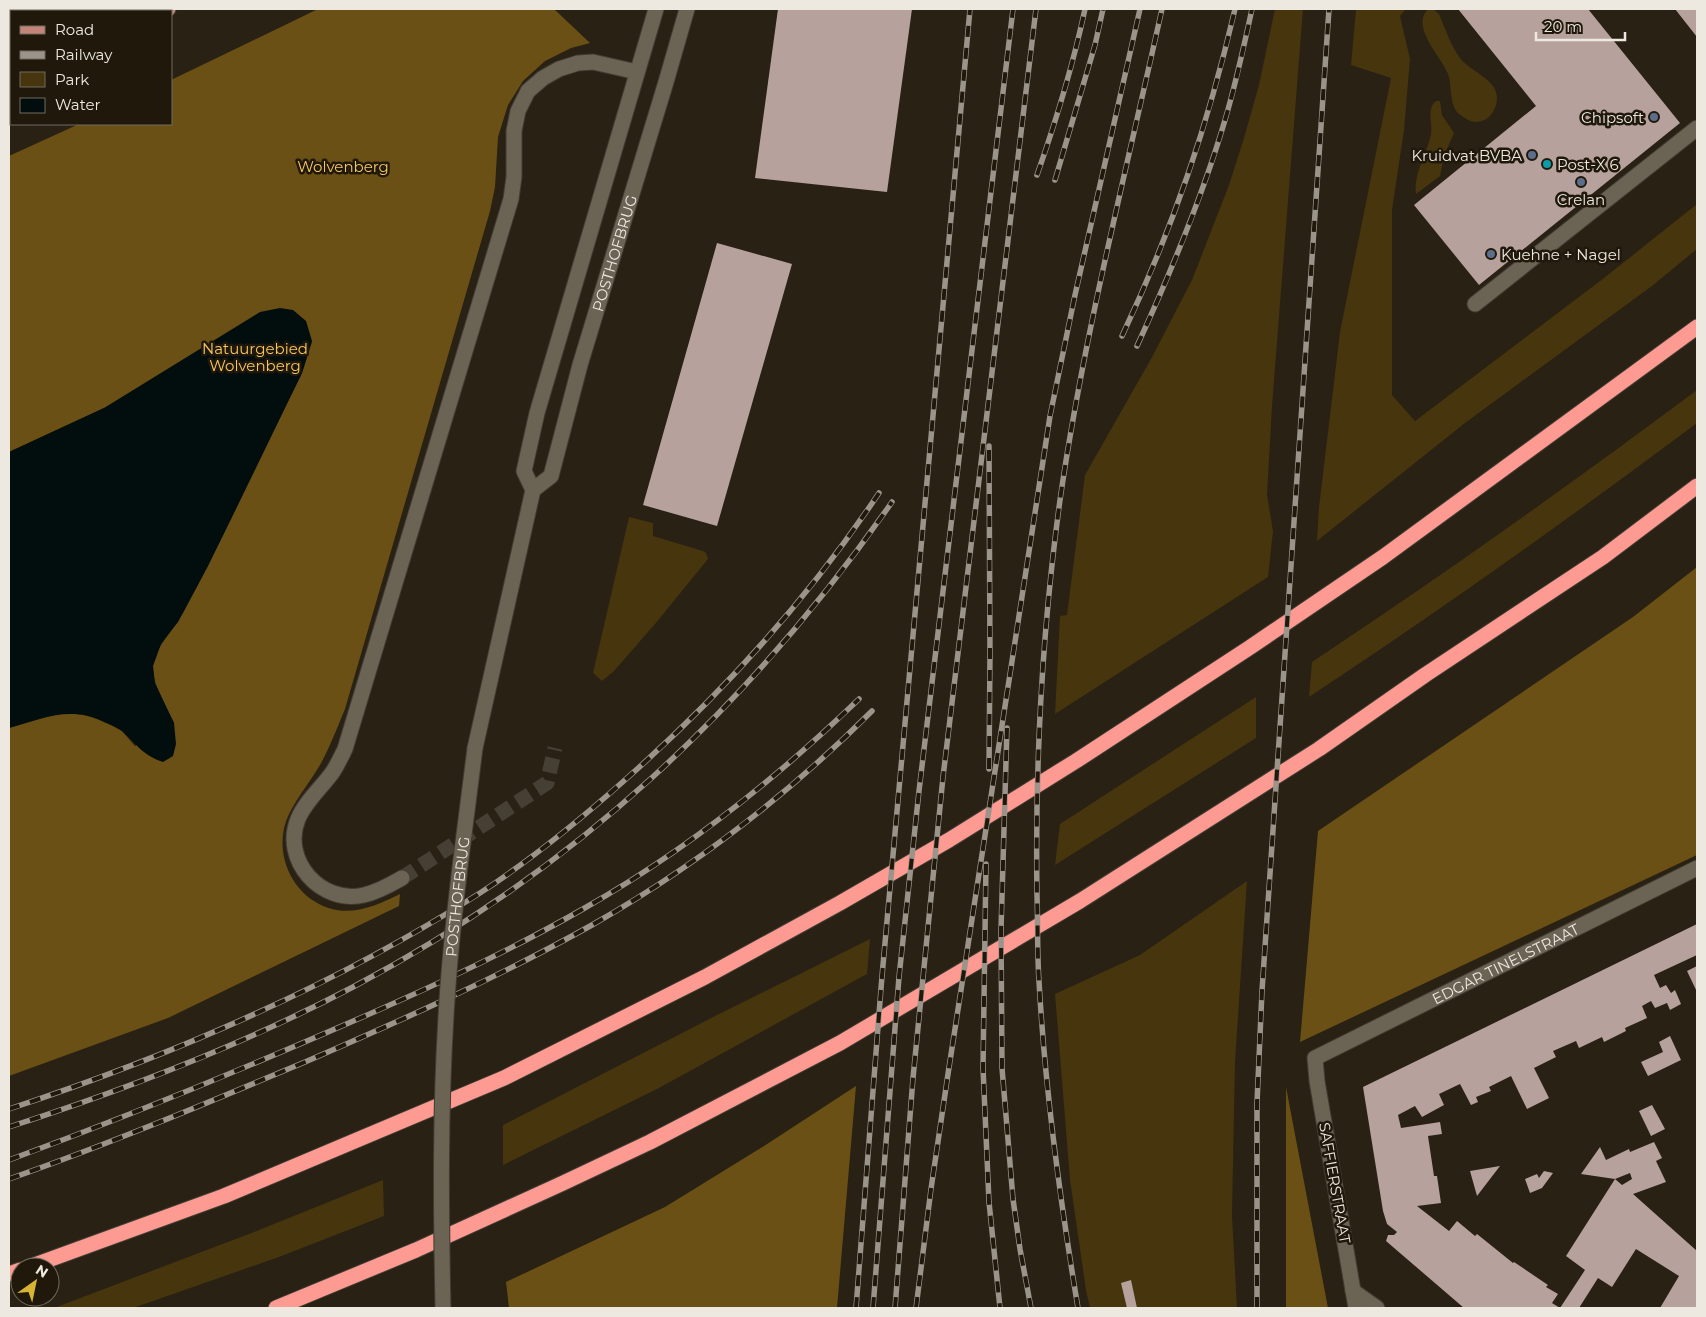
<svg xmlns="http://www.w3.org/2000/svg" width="1706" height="1317" viewBox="0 0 1706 1317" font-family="Montserrat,sans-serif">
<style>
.green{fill:#46350d}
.forest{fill:#6a5015}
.water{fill:#020d0d}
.building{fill:#b6a19c;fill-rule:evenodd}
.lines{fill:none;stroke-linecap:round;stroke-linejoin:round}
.minor-tunnel{stroke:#463f33;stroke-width:15;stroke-dasharray:15 8;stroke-linecap:butt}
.minor-casing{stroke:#413c33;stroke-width:17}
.major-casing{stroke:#413c33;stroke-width:17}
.highway-casing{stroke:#413c33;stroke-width:17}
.minor{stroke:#6b6354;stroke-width:15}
.major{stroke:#c38479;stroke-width:15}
.highway{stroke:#fd9a91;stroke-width:15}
.rail-casing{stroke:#9a948a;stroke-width:5.5}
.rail{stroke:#1f180b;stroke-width:4;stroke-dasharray:11;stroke-linecap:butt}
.minor-bridge-casing{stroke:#413c33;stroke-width:17;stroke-linecap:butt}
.minor-bridge{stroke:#6b6354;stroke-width:15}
.service-dot{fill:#5c6f8a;stroke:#1f180b;stroke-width:2}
.culture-dot{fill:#0f9aa8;stroke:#1f180b;stroke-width:2}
.labels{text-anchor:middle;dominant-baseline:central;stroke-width:5;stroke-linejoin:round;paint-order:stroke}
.poi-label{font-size:15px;fill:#ede9e0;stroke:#1f180b;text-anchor:end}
.park-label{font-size:15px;fill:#f7c760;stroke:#1f180b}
.street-label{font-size:15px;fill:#ede9e0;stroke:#1f180b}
</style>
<rect width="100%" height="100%" fill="#282114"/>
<g class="green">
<path d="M 1275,9 L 1303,9 L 1272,406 L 1267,495 L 1273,531 L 1268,577 L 1055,714 L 1060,616 L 1067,615 L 1085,475 L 1151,359 L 1192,280 L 1229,185 L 1244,138 L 1259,85 Z"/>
<path d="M 1356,9 L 1405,10 L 1400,16 L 1410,59 L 1404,130 L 1392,210 L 1392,395 L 1415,421 L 1604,278 L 1697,204 L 1697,249 L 1652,286 L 1465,423 L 1317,541 L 1319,507 L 1340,332 L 1391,78 L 1351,65 Z"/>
<path d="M 1428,9 L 1433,9 L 1439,14 C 1445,28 1451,46 1460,58 C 1469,70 1492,78 1496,92 C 1500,105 1491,122 1476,122 C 1470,122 1463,117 1459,114 C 1449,105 1452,85 1448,74 C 1441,56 1410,27 1428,9 Z"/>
<path d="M 1436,101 L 1440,101 L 1442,115 L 1454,133 L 1444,156 L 1440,176 L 1416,194 C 1413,174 1427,154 1431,134 C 1433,123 1426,109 1436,101 Z"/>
<path d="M 1697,390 L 1697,423 C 1570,518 1441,610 1309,697 L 1312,662 C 1443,575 1571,484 1697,390 Z"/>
<path d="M 629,517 L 653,523 L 653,536 L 703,551 L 706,553 L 708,559 L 655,624 L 614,671 L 602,681 L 593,673 Z"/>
<path d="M 1256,697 L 1256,738 L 1055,865 L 1060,824 Z"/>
<path d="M 1247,881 L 1235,1062 L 1232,1216 L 1237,1308 L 1090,1308 L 1086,1290 L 1070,1180 L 1055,994 L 1140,955 Z"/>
<path d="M 870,939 L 867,974 L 657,1089 L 503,1165 L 503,1125 L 719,1014 Z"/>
<path d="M 383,1180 L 384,1216 L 279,1257 L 133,1308 L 54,1308 L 254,1232 Z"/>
</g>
<g class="forest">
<path d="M 318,9 L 554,9 L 590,43 L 571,48 L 545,61 L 523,81 L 508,105 L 498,137 L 495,187 L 490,211 L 345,709 C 337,728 330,747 320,765 C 310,782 298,796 289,814 C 274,845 286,883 314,901 C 343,920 372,908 400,894 L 399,906 L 168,1018 L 9,1076 L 9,728 L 57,714 L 82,713 L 103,721 L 122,731 L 135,746 L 174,723 C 167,708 152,684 153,667 C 153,650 176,626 184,611 C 226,533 263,452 302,373 L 312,341 L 104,408 L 9,452 L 9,156 L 79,124 L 171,124 L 171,80 Z"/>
<path d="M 1697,567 L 1697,855 L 1300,1042 L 1318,831 L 1633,617 Z"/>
<path d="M 856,1086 L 837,1308 L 509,1308 L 506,1282 L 665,1207 L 764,1146 Z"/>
<path d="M 1286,1087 L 1324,1287 L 1328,1308 L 1286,1308 Z"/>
</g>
<path class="water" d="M 280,308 L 293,310 L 306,321 L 312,341 L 302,373 L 208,566 L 178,622 L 161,644 L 153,666 L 155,683 L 174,723 L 176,744 L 173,756 L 163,762 C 144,756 137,745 123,732 C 119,728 112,725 106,723 C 71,705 44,718 9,728 L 9,452 L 104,408 L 260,312 Z"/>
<g class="building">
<path d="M 778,9 L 912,9 L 887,192 L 755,178 Z"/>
<path d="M 1458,9 L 1588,9 L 1680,123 L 1479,285 L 1414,205 L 1536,106 Z"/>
<path d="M 1675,9 L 1697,9 L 1697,37 Z"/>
<path d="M 717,243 L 792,264 L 717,526 L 643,505 Z"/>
<path d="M 1697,924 L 1697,955 L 1654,975 L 1660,988 L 1666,985 L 1671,993 L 1675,990 L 1681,1004 L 1670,1010 L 1667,1003 L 1655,1008 L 1651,1001 L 1642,1006 L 1647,1018 L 1625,1028 L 1626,1031 L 1604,1042 L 1602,1037 L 1579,1048 L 1576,1041 L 1553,1051 L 1556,1057 L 1534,1068 L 1549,1098 L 1527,1109 L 1511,1076 L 1489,1087 L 1491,1091 L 1476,1097 L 1478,1102 L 1471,1105 L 1460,1084 L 1439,1094 L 1444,1105 L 1422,1117 L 1415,1106 L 1398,1115 L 1401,1128 L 1440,1122 L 1442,1134 L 1428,1136 L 1434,1176 L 1437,1176 L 1441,1203 L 1417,1206 L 1449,1231 L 1457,1221 L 1475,1236 L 1477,1234 L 1513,1263 L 1514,1262 L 1548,1285 L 1546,1287 L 1558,1294 L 1552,1303 L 1560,1308 L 1585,1270 L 1566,1256 L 1615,1179 L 1581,1174 L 1600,1147 L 1606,1160 L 1629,1149 L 1630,1152 L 1654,1142 L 1662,1158 L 1656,1161 L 1666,1182 L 1633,1194 L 1697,1251 L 1697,1308 L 1660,1308 L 1679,1276 L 1636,1249 L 1612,1287 L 1598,1278 L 1579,1308 L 1464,1308 L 1386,1241 L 1388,1235 L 1394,1235 L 1397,1232 L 1387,1224 L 1383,1211 L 1363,1087 ZM 1630,1173 L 1632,1179 L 1622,1185 L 1615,1179 Z"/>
<path d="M 1697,966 L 1697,992 L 1687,971 Z"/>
<path d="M 1670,1036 L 1681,1060 L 1648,1076 L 1641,1062 L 1663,1052 L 1659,1042 Z"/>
<path d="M 1652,1105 L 1665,1129 L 1651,1136 L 1639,1111 Z"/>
<path d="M 1500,1166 L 1477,1196 L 1470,1171 Z"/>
<path d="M 1544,1171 L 1553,1173 L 1542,1188 L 1530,1193 L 1525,1179 L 1537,1174 L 1539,1178 Z"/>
<path d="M 1131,1280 L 1137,1308 L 1127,1308 L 1121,1283 Z"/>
</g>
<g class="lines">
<path class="minor-tunnel" d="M 402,878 L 547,783 L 555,748"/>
<g class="minor-casing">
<g id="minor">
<path d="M 1475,304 L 1697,128"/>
<path d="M 533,490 L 524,471 L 537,413 L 656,9"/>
<path id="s1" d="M 475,748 L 533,490 L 551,476 L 580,365 L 666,82 L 687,9"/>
<path d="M 402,878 C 390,885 377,892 364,895 C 321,905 281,860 298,819 C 305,802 321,788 332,773 C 337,766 341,757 345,749 L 511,199 L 514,177 L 514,131 L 518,111 L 528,91 L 543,78 L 559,69 L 578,63 L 593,62 L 637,72"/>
<path d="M 1353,1291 L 1377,1308"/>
<path id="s2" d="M 1356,1308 L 1317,1081 L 1315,1058 L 1697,868"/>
</g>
</g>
<g class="major-casing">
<g id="major">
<path d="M 15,11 L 21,9"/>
<path d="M 162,11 L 168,9"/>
<path d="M 9,86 L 11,84"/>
</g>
</g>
<g class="highway-casing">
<g id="highway">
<path d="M 29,1267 L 224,1196 L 504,1078 L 705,977 L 840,903 L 949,840 L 1076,761 L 1249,648 L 1383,557 L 1697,327"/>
<path d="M 9,1274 L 20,1270"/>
<path d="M 276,1308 L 416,1250 L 561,1184 L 650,1142 L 840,1043 L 1080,901 L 1319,749 L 1425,675 L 1603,557 L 1697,486"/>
</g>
</g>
<use href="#minor" class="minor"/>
<use href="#major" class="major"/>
<use href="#highway" class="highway"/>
<g class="rail-casing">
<g id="rail">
<path d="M 1037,175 C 1056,121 1073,65 1085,9"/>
<path d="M 1055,180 L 1095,45 L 1103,9"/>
<path d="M 1122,336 C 1173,228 1208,125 1235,9"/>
<path d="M 1137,346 C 1171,272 1202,198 1225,120 C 1236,83 1244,46 1252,9"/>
<path d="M 1007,728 L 1001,930 L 1002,1068 L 1013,1199 L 1020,1249 L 1031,1308"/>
<path d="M 989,769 L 990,654 L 989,446"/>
<path d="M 986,864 L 983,1068 L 989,1202 L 1000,1308"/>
<path d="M 9,1109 C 173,1055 334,986 480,893 C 532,859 580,820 626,779 C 722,694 808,599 879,493"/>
<path d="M 9,1127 C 127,1089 243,1045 353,987 C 575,870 749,707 892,502"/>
<path d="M 9,1160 C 107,1124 204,1085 300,1044 C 396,1003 492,961 583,909 C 684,852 776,779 859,699"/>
<path d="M 9,1179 C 109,1144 207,1103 305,1062 C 402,1020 499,977 592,925 C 694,867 789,794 872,711"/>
<path d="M 856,1308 L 882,976 L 970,9"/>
<path d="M 873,1308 L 899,977 L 919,791 L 1013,9"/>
<path d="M 895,1308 L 913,1078 L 943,777 L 1036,9"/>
<path d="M 916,1308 L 931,1189 L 948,1074 L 1050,416 L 1075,295 L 1140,9"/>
<path d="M 1078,1308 C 1060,1200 1045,1091 1039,981 C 1037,952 1038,923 1037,895 C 1035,763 1042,631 1060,500 C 1084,334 1126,172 1162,9"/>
<path d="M 1257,1308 L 1257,1103 L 1262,991 L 1329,9"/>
</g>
</g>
<use href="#rail" class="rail"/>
<g class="minor-bridge-casing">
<g id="minor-bridge">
<path id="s3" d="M 443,1308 C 441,1211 440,1113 446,1016 C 451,926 464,837 475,748"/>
</g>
</g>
<use href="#minor-bridge" class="minor-bridge"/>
</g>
<g class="service-dot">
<circle cx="1654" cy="117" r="5"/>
<circle cx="1532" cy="155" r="5"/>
<circle cx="1581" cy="182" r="5"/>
<circle cx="1491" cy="254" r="5"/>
</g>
<circle class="culture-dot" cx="1547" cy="164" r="5"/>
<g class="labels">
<g class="poi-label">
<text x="1644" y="117">Chipsoft</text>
<text x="1522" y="155">Kruidvat BVBA</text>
<text x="1557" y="164" text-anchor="start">Post-X 6</text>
<text x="1581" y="199" text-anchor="middle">Crelan</text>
<text x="1501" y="254" text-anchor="start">Kuehne + Nagel</text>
</g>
<g class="park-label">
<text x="343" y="166">Wolvenberg</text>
<text x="255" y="348">Natuurgebied<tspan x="255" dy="17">Wolvenberg</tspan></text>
</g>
<g class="street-label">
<text stroke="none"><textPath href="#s1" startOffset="519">POSTHOFBRUG</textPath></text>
<text stroke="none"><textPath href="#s3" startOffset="412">POSTHOFBRUG</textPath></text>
<text stroke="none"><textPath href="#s2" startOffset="466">EDGAR TINELSTRAAT</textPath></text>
<text transform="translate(1335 1183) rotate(80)">SAFFIERSTRAAT</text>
</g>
</g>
<rect width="1706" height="1317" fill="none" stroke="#ede9e0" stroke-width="20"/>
<rect x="10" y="10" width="162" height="115" fill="#1f180b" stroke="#716c60"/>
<rect x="20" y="26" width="25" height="8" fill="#c38479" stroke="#716c60"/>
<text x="55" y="35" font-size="15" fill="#ede9e0">Road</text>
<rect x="20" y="51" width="25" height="8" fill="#9a948a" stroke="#716c60"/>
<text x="55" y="60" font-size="15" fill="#ede9e0">Railway</text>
<rect x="20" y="72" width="25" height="15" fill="#46350d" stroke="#716c60"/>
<text x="55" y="85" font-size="15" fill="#ede9e0">Park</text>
<rect x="20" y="98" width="25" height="15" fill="#020d0d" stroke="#716c60"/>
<text x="55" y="110" font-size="15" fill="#ede9e0">Water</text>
<g transform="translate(35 1282) rotate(33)"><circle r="24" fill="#1f180b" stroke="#716c60"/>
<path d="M0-4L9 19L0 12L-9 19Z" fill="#d8b434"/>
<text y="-8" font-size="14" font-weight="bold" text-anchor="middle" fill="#ede9e0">N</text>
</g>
<path d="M1536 32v8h89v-8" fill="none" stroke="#ede9e0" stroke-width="2.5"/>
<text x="1544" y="32" font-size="15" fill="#ede9e0" stroke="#1f180b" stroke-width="4" paint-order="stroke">20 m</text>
</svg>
